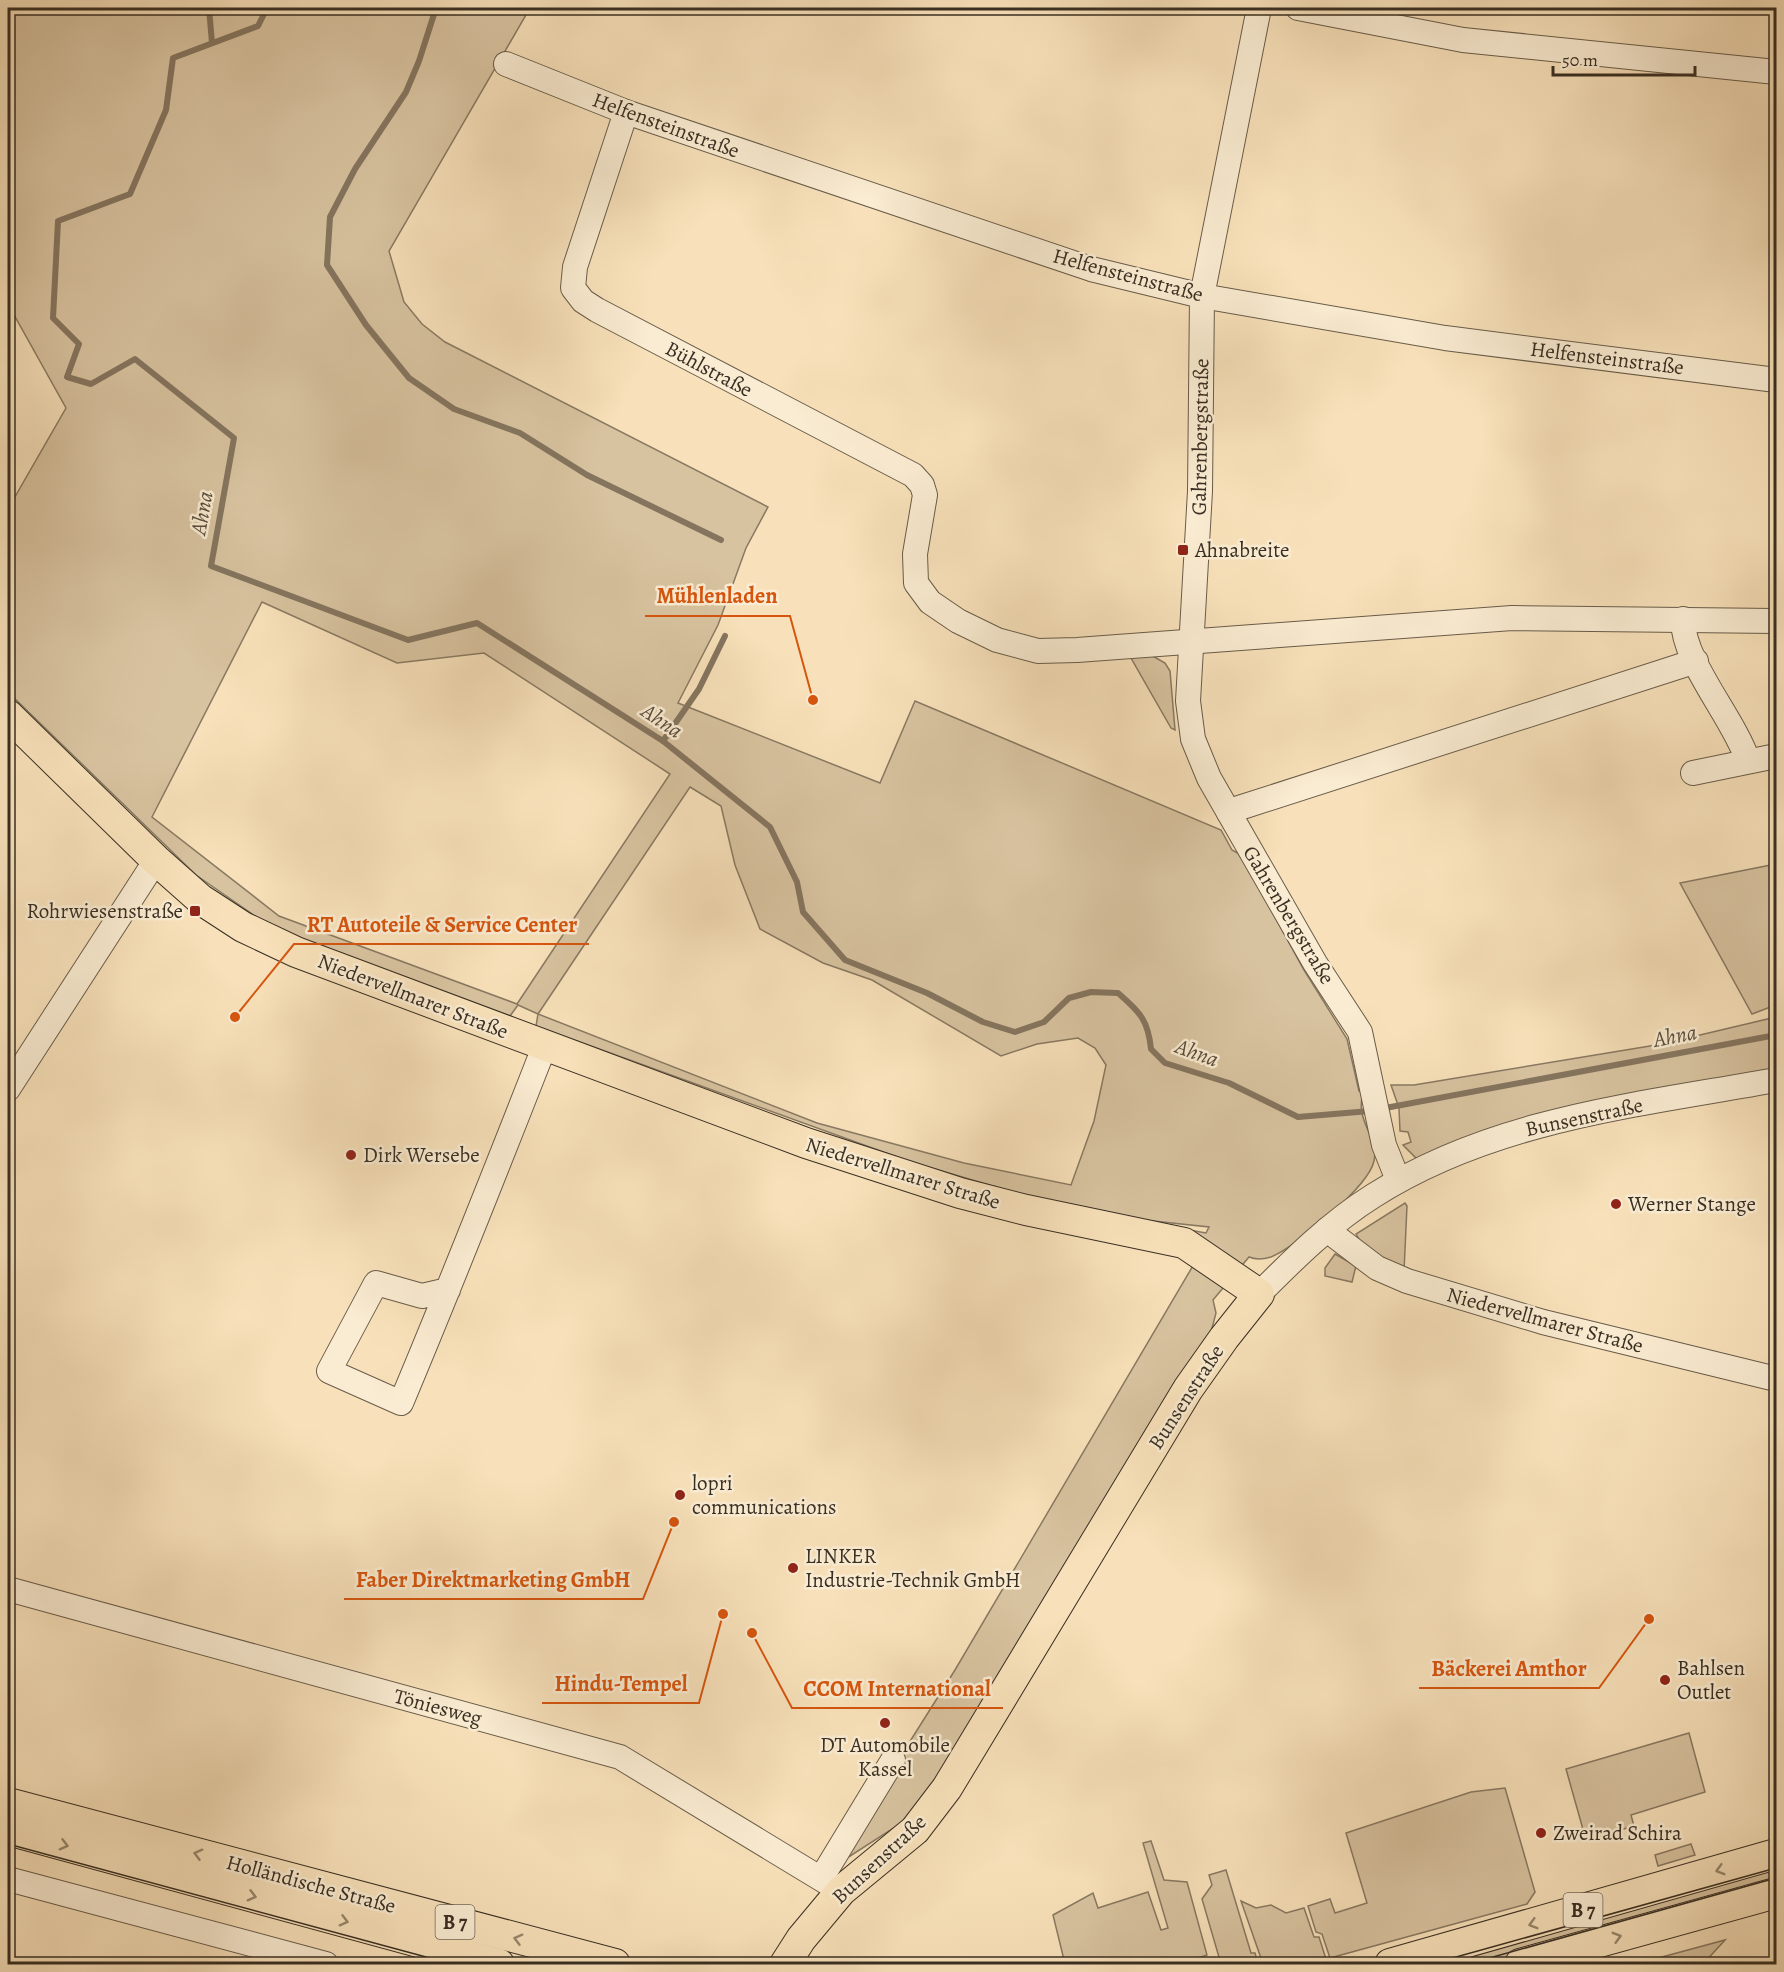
<svg xmlns="http://www.w3.org/2000/svg" width="1784" height="1972" viewBox="0 0 1784 1972" font-family="Alegreya,serif">
<style>
.green{fill:#d8c3a0;stroke:#887962;stroke-width:1.5;fill-rule:evenodd}
.lines{fill:none;stroke-linecap:round;stroke-linejoin:round}
.stream{stroke:#85755f;stroke-width:6}
.minor-casing{stroke:#695c49;stroke-width:26}
.major-casing{stroke:#392f23;stroke-width:32}
.minor{stroke:#faecd2;stroke-width:24}
.major{stroke:#f8e1ba;stroke-width:30}
.tram{stroke:#392f23;stroke-width:1.5}
.oneway{stroke:#98886e}
.poi-dot{fill:#8f2418;stroke:#faecd2;stroke-width:2}
.labels{text-anchor:middle;dominant-baseline:central;stroke-width:5;stroke-linejoin:round;paint-order:stroke}
.shield{fill:#faecd2;stroke:#736858;stroke-width:1.5}
.shield-label{font-size:20px;font-weight:bold;fill:#392f23}
.street-label{font-size:21px;fill:#392f23;stroke:#faecd2}
.poi-label{font-size:21px;fill:#392f23;stroke:#faecd2;text-anchor:start}
.water-label{font-size:22px;font-style:italic;fill:#584c3c;stroke:#faecd2}
.leader{fill:none;stroke:#d6550e;stroke-width:2}
.callout-dot{fill:#d6550e;stroke:#faecd2;stroke-width:2}
.callout-label{font-size:22px;text-anchor:middle;font-weight:bold;fill:#d6550e;stroke:#faecd2;stroke-width:5;stroke-linejoin:round;paint-order:stroke}
</style>
<rect width="100%" height="100%" fill="#f8e1ba"/>
<filter id="stains"><feTurbulence type="fractalNoise" baseFrequency=".00333" numOctaves="4"/><feColorMatrix values="0 0 0 0 .2 0 0 0 0 .09 0 0 0 0 .02 0 0 0 .5 -.17"/></filter>
<radialGradient id="worn" r=".72"><stop offset=".6" stop-color="#630" stop-opacity="0"/><stop offset="1" stop-color="#630" stop-opacity=".3"/></radialGradient>
<g class="green">
<path d="M 8,8 L 530,8 L 389,251 L 404,302 L 422,324 L 445,342 L 768,507 L 746,548 L 718,625 L 678,703 L 880,783 L 915,701 L 1221,830 L 1232,850 L 1241,855 L 1304,970 L 1347,1039 L 1359,1091 L 1363,1090 C 1362,1097 1360,1106 1362,1113 C 1365,1129 1378,1144 1374,1161 C 1369,1186 1295,1248 1271,1257 C 1264,1259 1256,1260 1249,1257 L 1213,1300 L 1216,1313 L 1211,1332 L 926,1796 L 900,1824 L 847,1858 L 902,1754 L 955,1670 L 1194,1264 L 1172,1227 L 1206,1233 L 1209,1227 L 1134,1219 L 1031,1197 L 911,1162 L 536,1026 L 538,1014 L 518,1005 L 510,1016 L 274,929 L 196,875 L 8,692 L 8,509 L 66,408 L 8,304 ZM 262,602 L 397,663 L 484,653 L 670,774 L 517,1004 L 279,916 L 152,817 ZM 690,787 L 721,806 L 735,865 L 760,929 L 823,963 L 872,980 L 1001,1056 L 1037,1044 L 1078,1038 L 1095,1048 L 1106,1065 L 1094,1121 L 1071,1185 L 964,1163 L 817,1123 L 538,1014 Z"/>
<path d="M 1151,655 L 1165,663 L 1170,671 L 1175,730 L 1171,728 L 1131,658 Z"/>
<path d="M 1776,864 L 1776,1005 L 1752,1014 L 1680,883 Z"/>
<path d="M 1776,1017 L 1776,1070 L 1551,1112 L 1488,1129 L 1417,1159 L 1403,1145 L 1411,1142 L 1408,1132 L 1400,1131 L 1399,1108 L 1391,1085 L 1414,1085 L 1662,1044 Z"/>
<path d="M 1405,1203 L 1407,1206 L 1404,1271 C 1387,1263 1365,1252 1356,1234 Z"/>
<path d="M 1335,1254 L 1356,1266 L 1352,1282 L 1325,1276 L 1325,1268 Z"/>
<path d="M 1689,1733 L 1705,1792 L 1631,1815 L 1634,1826 L 1586,1840 L 1566,1769 Z"/>
<path d="M 1505,1788 L 1535,1892 L 1527,1904 L 1330,1958 L 1322,1934 L 1316,1932 L 1308,1906 L 1330,1899 L 1335,1913 L 1367,1903 L 1346,1833 L 1471,1792 Z"/>
<path d="M 1151,1841 L 1164,1880 L 1187,1882 L 1207,1955 L 1180,1964 L 1065,1964 L 1053,1915 L 1093,1893 L 1098,1908 L 1148,1892 L 1161,1930 L 1168,1928 L 1143,1843 Z"/>
<path d="M 1691,1844 L 1695,1855 L 1658,1866 L 1655,1855 Z"/>
<path d="M 1776,1865 L 1776,1882 L 1484,1964 L 1425,1964 Z"/>
<path d="M 1226,1870 L 1251,1953 L 1255,1953 L 1258,1964 L 1221,1964 L 1202,1899 L 1212,1885 L 1209,1875 Z"/>
<path d="M 1241,1901 L 1256,1908 L 1271,1905 L 1286,1913 L 1304,1908 L 1314,1937 L 1319,1937 L 1326,1959 L 1308,1964 L 1263,1964 Z"/>
<path d="M 1725,1940 L 1703,1964 L 1636,1964 Z"/>
</g>
<g class="lines">
<g class="stream">
<path d="M 209,8 L 212,43"/>
<path d="M 267,8 L 258,26 L 173,58 L 166,110 L 130,194 L 58,221 L 53,318 L 79,344 L 67,377 L 91,384 L 135,359 L 234,438 L 211,566 L 408,640 L 477,623 L 663,741 L 770,827 L 797,882 L 803,912 L 845,960 L 927,993 L 983,1022 L 1015,1032 L 1044,1022 L 1069,998 L 1091,992 L 1118,993 C 1140,1012 1148,1020 1151,1049 L 1165,1063 L 1229,1083 L 1298,1117 L 1370,1111"/>
<path d="M 436,8 L 419,61 L 406,92 L 355,169 L 330,217 L 327,265 L 366,325 L 409,378 L 454,409 L 520,433 L 587,475 L 721,540"/>
<path d="M 663,741 L 699,689 L 725,636"/>
<path d="M 1380,1109 L 1776,1035"/>
</g>
<g class="minor-casing">
<g id="minor">
<path d="M 1259,8 L 1202,296 L 1200,491 L 1188,701 L 1193,739 L 1209,778 L 1315,963 L 1360,1032 L 1384,1145 L 1398,1180"/>
<path d="M 1298,8 L 1463,40 L 1776,72"/>
<path d="M 506,64 L 626,112 L 1091,269 L 1202,296 L 1445,338 L 1776,380"/>
<path d="M 626,112 L 575,267 L 573,288 L 583,301 L 597,310 L 913,475 L 922,485 L 925,495 L 915,554 L 916,583 L 930,602 L 958,621 L 997,640 L 1038,651 L 1077,650 L 1512,618 L 1776,621"/>
<path d="M 1683,619 C 1682,661 1734,718 1748,761"/>
<path d="M 1693,773 L 1776,756"/>
<path d="M 1229,813 L 1239,808 L 1696,661"/>
<path d="M 8,1089 L 156,860"/>
<path d="M 1327,1230 L 1377,1268 L 1407,1281 L 1543,1322 L 1776,1379"/>
<path d="M 448,1290 L 422,1296 L 376,1283 L 329,1371 L 401,1403 C 451,1284 498,1165 545,1045"/>
<path d="M 1259,1294 C 1294,1259 1330,1223 1373,1196 C 1494,1119 1638,1105 1776,1080"/>
<path d="M 8,1589 L 620,1757 L 841,1891"/>
<path d="M 822,1877 L 893,1760"/>
<path d="M 8,1879 L 326,1964"/>
</g>
</g>
<g class="major-casing">
<g id="major">
<path d="M 8,715 L 156,860 L 200,899 L 243,927 L 296,952 L 806,1143 L 960,1193 L 1026,1210 L 1184,1243 L 1259,1294 L 1224,1338 L 1188,1389 L 947,1788 L 915,1830 L 841,1891 L 801,1939 L 785,1964"/>
<path d="M 8,1803 L 615,1964"/>
<path d="M 8,1830 L 499,1964"/>
<path d="M 1390,1964 L 1776,1854"/>
<path d="M 1520,1964 L 1776,1893"/>
</g>
</g>
<use href="#minor" class="minor"/>
<use href="#major" class="major"/>
<g class="tram">
<path d="M 8,1844 L 452,1964"/>
<path d="M 1431,1964 L 1776,1868"/>
<path d="M 1468,1964 L 1776,1878"/>
</g>
</g>
<defs><path id="oneway-chevron" d="M-2-3.5L2.5 0L-2 3.5" fill="none" stroke-width="1.6" stroke-linecap="round" stroke-linejoin="round" transform="scale(1.5)"/></defs>
<g class="oneway">
<use href="#oneway-chevron" transform="translate(64 1845) rotate(15)"/>
<use href="#oneway-chevron" transform="translate(198 1854) rotate(-165)"/>
<use href="#oneway-chevron" transform="translate(1720 1870) rotate(164)"/>
<use href="#oneway-chevron" transform="translate(252 1896) rotate(15)"/>
<use href="#oneway-chevron" transform="translate(344 1921) rotate(15)"/>
<use href="#oneway-chevron" transform="translate(1533 1924) rotate(164)"/>
<use href="#oneway-chevron" transform="translate(1617 1937) rotate(-16)"/>
<use href="#oneway-chevron" transform="translate(518 1939) rotate(-165)"/>
</g>
<g class="poi-dot">
<rect x="1177" y="544" width="12" height="12" rx="3"/>
<rect x="189" y="905" width="12" height="12" rx="3"/>
<circle cx="351" cy="1155" r="6"/>
<circle cx="1616" cy="1204" r="6"/>
<circle cx="680" cy="1495" r="6"/>
<circle cx="793" cy="1568" r="6"/>
<circle cx="1665" cy="1680" r="6"/>
<circle cx="885" cy="1723" r="6"/>
<circle cx="1541" cy="1833" r="6"/>
</g>
<g class="labels">
<g class="shield">
<rect x="1563.5" y="1893" width="39" height="34" rx="4.5"/>
<rect x="435.5" y="1905" width="39" height="34" rx="4.5"/>
</g>
<g class="shield-label">
<text x="1583" y="1910">B 7</text>
<text x="455" y="1922">B 7</text>
</g>
<g class="street-label">
<text transform="translate(666 125) rotate(20)">Helfensteinstraße</text>
<text transform="translate(1128 275) rotate(15)">Helfensteinstraße</text>
<text transform="translate(1607 358) rotate(7)">Helfensteinstraße</text>
<text transform="translate(709 369) rotate(28)">Bühlstraße</text>
<text transform="translate(1200 437) rotate(-89)">Gahrenbergstraße</text>
<text transform="translate(1289 915) rotate(59)">Gahrenbergstraße</text>
<text transform="translate(413 996) rotate(21)">Niedervellmarer Straße</text>
<text transform="translate(1584 1117) rotate(-12)">Bunsenstraße</text>
<text transform="translate(903 1173) rotate(17)">Niedervellmarer Straße</text>
<text transform="translate(1545 1320) rotate(15)">Niedervellmarer Straße</text>
<text transform="translate(1186 1397) rotate(-57)">Bunsenstraße</text>
<text transform="translate(438 1707) rotate(15)">Töniesweg</text>
<text transform="translate(879 1859) rotate(-43)">Bunsenstraße</text>
<text transform="translate(311 1884) rotate(15)">Holländische Straße</text>
</g>
<g class="poi-label">
<text x="1195" y="550">Ahnabreite</text>
<text x="183" y="911" text-anchor="end">Rohrwiesenstraße</text>
<text x="363" y="1155">Dirk Wersebe</text>
<text x="1628" y="1204">Werner Stange</text>
<text x="692" y="1483">lopri<tspan x="692" dy="24">communications</tspan></text>
<text x="805" y="1556">LINKER<tspan x="805" dy="24">Industrie-Technik GmbH</tspan></text>
<text x="1677" y="1668">Bahlsen<tspan x="1677" dy="24">Outlet</tspan></text>
<text x="885" y="1745" text-anchor="middle">DT Automobile<tspan x="885" dy="24">Kassel</tspan></text>
<text x="1553" y="1833">Zweirad Schira</text>
</g>
<g class="water-label">
<text transform="translate(202 513) rotate(-80)">Ahna</text>
<text transform="translate(662 721) rotate(34)">Ahna</text>
<text transform="translate(1675 1036) rotate(-11)">Ahna</text>
<text transform="translate(1197 1053) rotate(20)">Ahna</text>
</g>
</g>
<path class="leader" d="M813 700L790 616H645M235 1017L294 944H589M674 1522L643 1599H344M1649 1619L1599 1688H1419M723 1614L699 1703H542M752 1633L792 1708H1003"/>
<g class="callout-dot">
<circle cx="813" cy="700" r="6"/>
<circle cx="235" cy="1017" r="6"/>
<circle cx="674" cy="1522" r="6"/>
<circle cx="1649" cy="1619" r="6"/>
<circle cx="723" cy="1614" r="6"/>
<circle cx="752" cy="1633" r="6"/>
</g>
<g class="callout-label">
<text x="717" y="603">Mühlenladen</text>
<text x="442" y="932">RT Autoteile &amp; Service Center</text>
<text x="493" y="1587">Faber Direktmarketing GmbH</text>
<text x="1509" y="1676">Bäckerei Amthor</text>
<text x="621" y="1691">Hindu-Tempel</text>
<text x="897" y="1696">CCOM International</text>
</g>
<rect width="1784" height="1972" fill="none" stroke="#f8e1ba" stroke-width="30"/>
<rect x="9" y="9" width="1766" height="1954" fill="none" stroke="#392f23" stroke-width="3"/>
<rect x="15" y="15" width="1754" height="1942" fill="none" stroke="#392f23" stroke-width="1.5"/>
<path d="M1553 66v9h142v-9" fill="none" stroke="#392f23" stroke-width="3"/>
<text x="1562" y="66" font-size="18" fill="#392f23" stroke="#faecd2" stroke-width="4.5" paint-order="stroke">50 m</text>
<rect width="100%" height="100%" filter="url(#stains)"/>
<rect width="100%" height="100%" fill="url(#worn)"/>
</svg>
